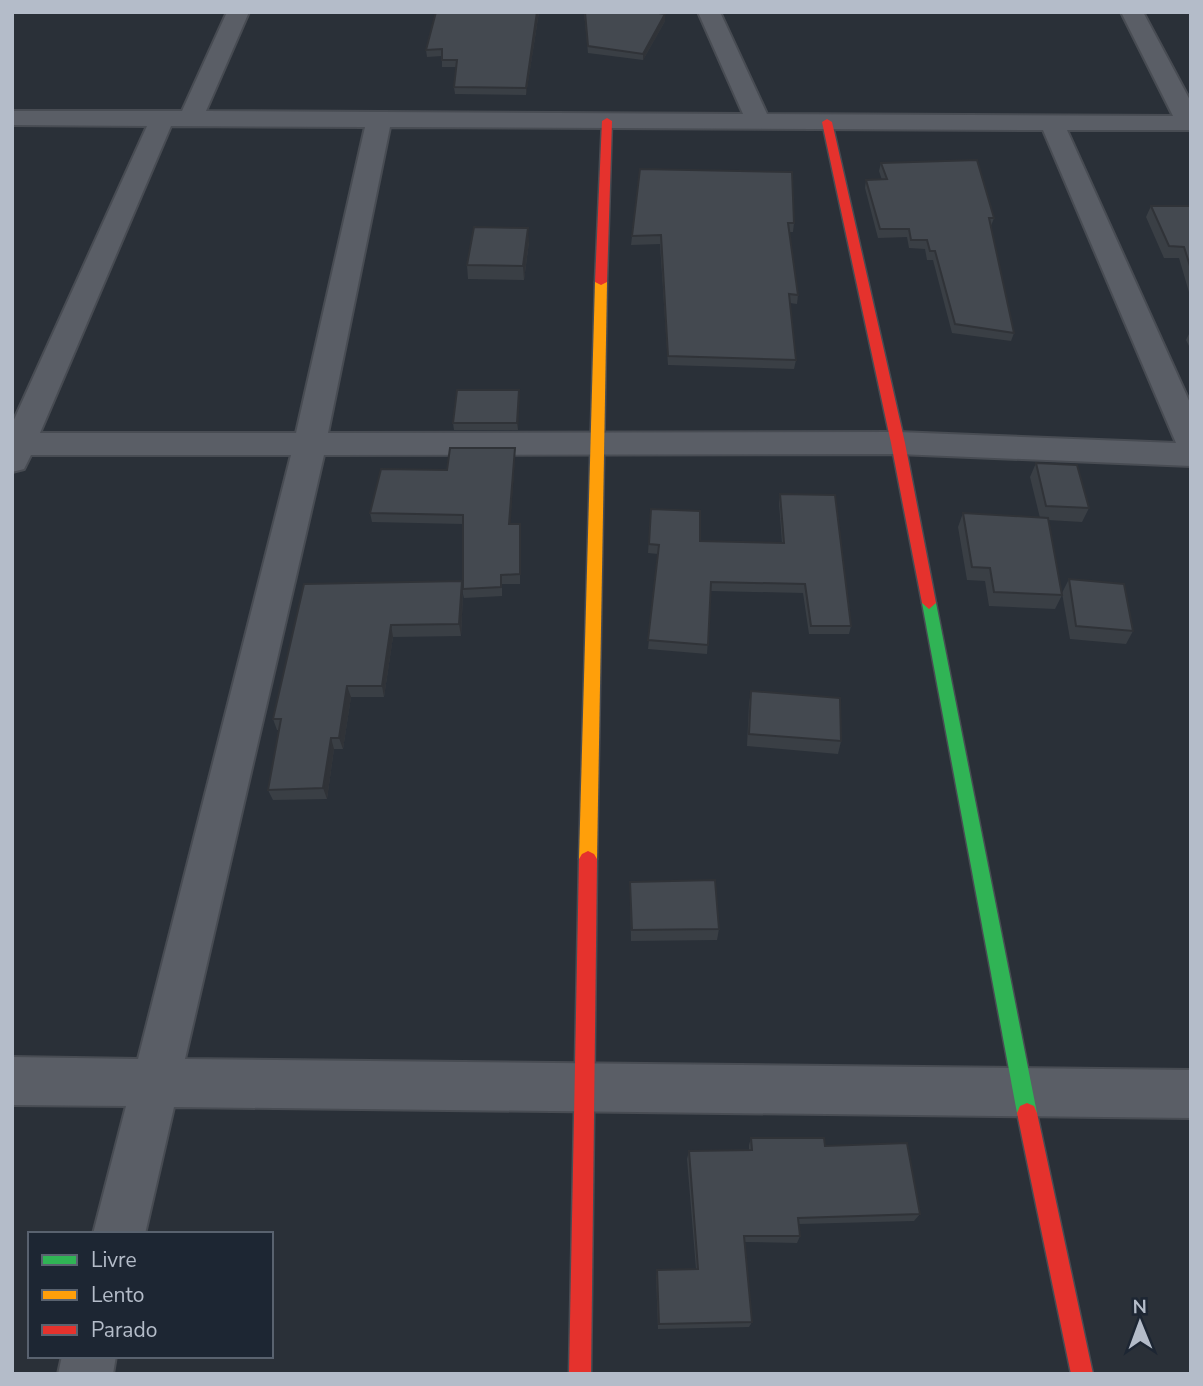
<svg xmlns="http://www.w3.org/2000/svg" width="1203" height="1386" viewBox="0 0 1203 1386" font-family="'Nunito Sans',sans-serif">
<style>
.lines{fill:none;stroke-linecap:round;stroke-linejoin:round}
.street-casing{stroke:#484c53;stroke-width:4}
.fast-casing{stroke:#484c53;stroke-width:3}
.slow-casing{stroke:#484c53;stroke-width:3}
.jam-casing{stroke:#484c53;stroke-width:3}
.street{fill:#5a5e66;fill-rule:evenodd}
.fast{fill:#30b455;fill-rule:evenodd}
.slow{fill:#ff9f0a;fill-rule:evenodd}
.jam{fill:#e5322d;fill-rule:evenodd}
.wall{fill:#3a3f45}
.shaded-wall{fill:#303338}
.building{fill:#444950;stroke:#303338;stroke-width:2}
</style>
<rect width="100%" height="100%" fill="#2a3038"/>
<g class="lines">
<g class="street-casing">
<g id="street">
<path d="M 227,12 L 249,12 L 206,111 L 743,114 L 698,12 L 720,12 L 767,114 L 1173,116 L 1121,12 L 1143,12 L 1191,102 L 1191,130 L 1067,130 L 1191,405 L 1191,466 L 898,454 L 324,455 L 185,1059 L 1191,1070 L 1191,1118 L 174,1107 L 145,1234 L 93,1234 L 126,1106 L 12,1105 L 12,1057 L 138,1059 L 291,455 L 31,455 L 24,469 L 12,472 L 12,424 L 147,126 L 12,125 L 12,111 L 182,111 ZM 171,126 L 365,127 L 296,433 L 40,433 ZM 390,127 L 1043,130 L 1176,443 L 898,432 L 328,433 Z"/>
<path d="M 62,1356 L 116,1356 L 113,1374 L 58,1374 Z"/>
</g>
</g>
<g class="fast-casing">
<path id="fast" d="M 929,597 L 936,603 L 1037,1113 L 1034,1120 L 1027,1123 L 1020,1120 L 1017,1113 L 922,603 Z"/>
</g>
<g class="slow-casing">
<path id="slow" d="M 601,279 L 607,282 L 597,859 L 594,864 L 588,867 L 582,864 L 579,859 L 595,282 Z"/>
</g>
<g class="jam-casing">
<g id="jam">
<path d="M 607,118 L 612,121 L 607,282 L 601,285 L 595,282 L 602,121 Z"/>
<path d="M 827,119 L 832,122 L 905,443 L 936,603 L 929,609 L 922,603 L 891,443 L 822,122 Z"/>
<path d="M 588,851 L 594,854 L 597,859 L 591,1374 L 569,1374 L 579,859 L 582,854 Z"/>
<path d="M 1027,1103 L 1034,1106 L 1037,1113 L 1093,1374 L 1071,1374 L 1017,1113 L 1020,1106 Z"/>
</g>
</g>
<use href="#street" class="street"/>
<use href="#fast" class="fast"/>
<use href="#slow" class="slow"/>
<use href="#jam" class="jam"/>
</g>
<g class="wall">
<path d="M 436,12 L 539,12 L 526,95 L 455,94 L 454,87 L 456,67 L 442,67 L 442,56 L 427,57 L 426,50 Z"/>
<path d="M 584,12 L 665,21 L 643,60 L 588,53 Z"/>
<path d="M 881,163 L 994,218 L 991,226 L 1014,333 L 1011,341 L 952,333 L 933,260 L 927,260 L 925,249 L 909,248 L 907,237 L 878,238 L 865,188 L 866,180 L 882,180 L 879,171 Z"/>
<path d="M 640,169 L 794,223 L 793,232 L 789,232 L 798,295 L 797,304 L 790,303 L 796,360 L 794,369 L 668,365 L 660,244 L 631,245 Z"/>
<path d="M 1151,206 L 1191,206 L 1191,299 L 1179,258 L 1164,258 L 1146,217 Z"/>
<path d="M 529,242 L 524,280 L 468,279 L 467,265 Z"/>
<path d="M 1191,330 L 1191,350 L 1186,340 Z"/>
<path d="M 519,390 L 518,430 L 454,430 L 453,423 Z"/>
<path d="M 515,457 L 510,524 L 520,524 L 520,584 L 502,584 L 502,596 L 464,598 L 463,594 L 461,636 L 393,637 L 384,697 L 351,697 L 343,749 L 334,749 L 327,799 L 273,800 L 268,790 L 279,730 L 277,730 L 273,719 L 304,584 L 463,586 L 463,524 L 372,522 L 370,513 L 447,470 Z"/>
<path d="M 1036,463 L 1089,508 L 1082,522 L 1048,520 L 1062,595 L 1055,609 L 989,606 L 985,581 L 967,580 L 958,527 L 963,513 L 1040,518 L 1030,477 Z"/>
<path d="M 780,494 L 851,626 L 849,634 L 809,634 L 803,593 L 711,591 L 707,654 L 648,649 L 658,554 L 648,553 L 651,509 L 700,541 L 782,543 L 779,503 Z"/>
<path d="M 1069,579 L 1133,631 L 1126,644 L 1070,639 L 1062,593 Z"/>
<path d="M 751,691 L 841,741 L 838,754 L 747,746 L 749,704 Z"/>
<path d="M 630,882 L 719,929 L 717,940 L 631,941 Z"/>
<path d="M 751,1138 L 825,1146 L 920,1214 L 914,1221 L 799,1224 L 800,1236 L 797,1243 L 745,1242 L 752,1322 L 749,1327 L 658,1329 L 656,1276 L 657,1270 L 696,1269 L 687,1159 L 689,1151 L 749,1150 L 749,1145 Z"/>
</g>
<g class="shaded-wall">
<path d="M 537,12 L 539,12 L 526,95 L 526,88 Z"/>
<path d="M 665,14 L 665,21 L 643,60 L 643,54 Z"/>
<path d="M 528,228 L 529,242 L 524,280 L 523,266 Z"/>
<path d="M 519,390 L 520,397 L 518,430 L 517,423 Z"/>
<path d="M 515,448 L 515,457 L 510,534 L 509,524 Z"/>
<path d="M 462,581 L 463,594 L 461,636 L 459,624 Z"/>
<path d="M 391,625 L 393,637 L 384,697 L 382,686 Z"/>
<path d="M 347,686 L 351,697 L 343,749 L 339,738 Z"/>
<path d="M 331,738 L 334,749 L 327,799 L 323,788 Z"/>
</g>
<g class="building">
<path d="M 436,12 L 537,12 L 526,88 L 454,87 L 457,60 L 442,60 L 442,49 L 426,50 Z"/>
<path d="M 585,12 L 652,12 L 665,14 L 643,54 L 588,46 Z"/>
<path d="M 977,160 L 994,218 L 989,218 L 1014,333 L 955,324 L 935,251 L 930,251 L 927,240 L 911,240 L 909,229 L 880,229 L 866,180 L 887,179 L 881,163 Z"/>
<path d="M 640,169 L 792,172 L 794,223 L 788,223 L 798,295 L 789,294 L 796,360 L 668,356 L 661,235 L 632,236 Z"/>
<path d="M 1151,206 L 1191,206 L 1191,269 L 1184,247 L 1169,246 Z"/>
<path d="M 474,227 L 528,228 L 523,266 L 467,265 Z"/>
<path d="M 457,390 L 519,390 L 517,423 L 453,423 Z"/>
<path d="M 450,448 L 515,448 L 509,524 L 520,524 L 520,574 L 501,575 L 501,587 L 463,589 L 463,515 L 370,513 L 381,469 L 447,470 Z"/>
<path d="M 1036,463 L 1077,465 L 1089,508 L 1046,506 Z"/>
<path d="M 780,494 L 835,495 L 851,626 L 811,626 L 805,584 L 711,582 L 708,645 L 648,640 L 659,545 L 649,544 L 651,509 L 700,511 L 700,541 L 784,543 Z"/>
<path d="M 963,513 L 1048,518 L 1062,595 L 994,592 L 990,568 L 972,567 Z"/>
<path d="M 1069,579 L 1124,584 L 1133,631 L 1076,626 Z"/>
<path d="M 462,581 L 459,624 L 391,625 L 382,686 L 347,686 L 339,738 L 331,738 L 323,788 L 268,790 L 281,719 L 273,719 L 304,584 Z"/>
<path d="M 751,691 L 840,698 L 841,741 L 749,734 Z"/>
<path d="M 715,880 L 719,929 L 632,930 L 630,882 Z"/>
<path d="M 751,1138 L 824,1138 L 825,1146 L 907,1143 L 920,1214 L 798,1218 L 800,1236 L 744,1236 L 752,1322 L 659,1324 L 657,1270 L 698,1269 L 689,1151 L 752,1150 Z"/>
</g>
<rect width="1203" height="1386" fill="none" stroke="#b4bcc9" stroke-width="28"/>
<rect x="28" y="1232" width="245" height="126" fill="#1d2633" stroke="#59626f" stroke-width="2"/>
<rect x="42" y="1255" width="35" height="10" fill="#30b455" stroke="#59626f" stroke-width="2"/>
<text x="91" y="1267" font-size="21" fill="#b4bcc9">Livre</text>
<rect x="42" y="1290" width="35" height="10" fill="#ff9f0a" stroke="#59626f" stroke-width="2"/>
<text x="91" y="1302" font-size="21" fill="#b4bcc9">Lento</text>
<rect x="42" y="1325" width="35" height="10" fill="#e5322d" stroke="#59626f" stroke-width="2"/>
<text x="91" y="1337" font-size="21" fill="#b4bcc9">Parado</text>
<g transform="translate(1140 1323) rotate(359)" stroke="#1d2633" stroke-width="5" paint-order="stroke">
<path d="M0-5L12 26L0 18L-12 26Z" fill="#b4bcc9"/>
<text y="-10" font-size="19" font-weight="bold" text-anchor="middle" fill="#b4bcc9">N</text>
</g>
</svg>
